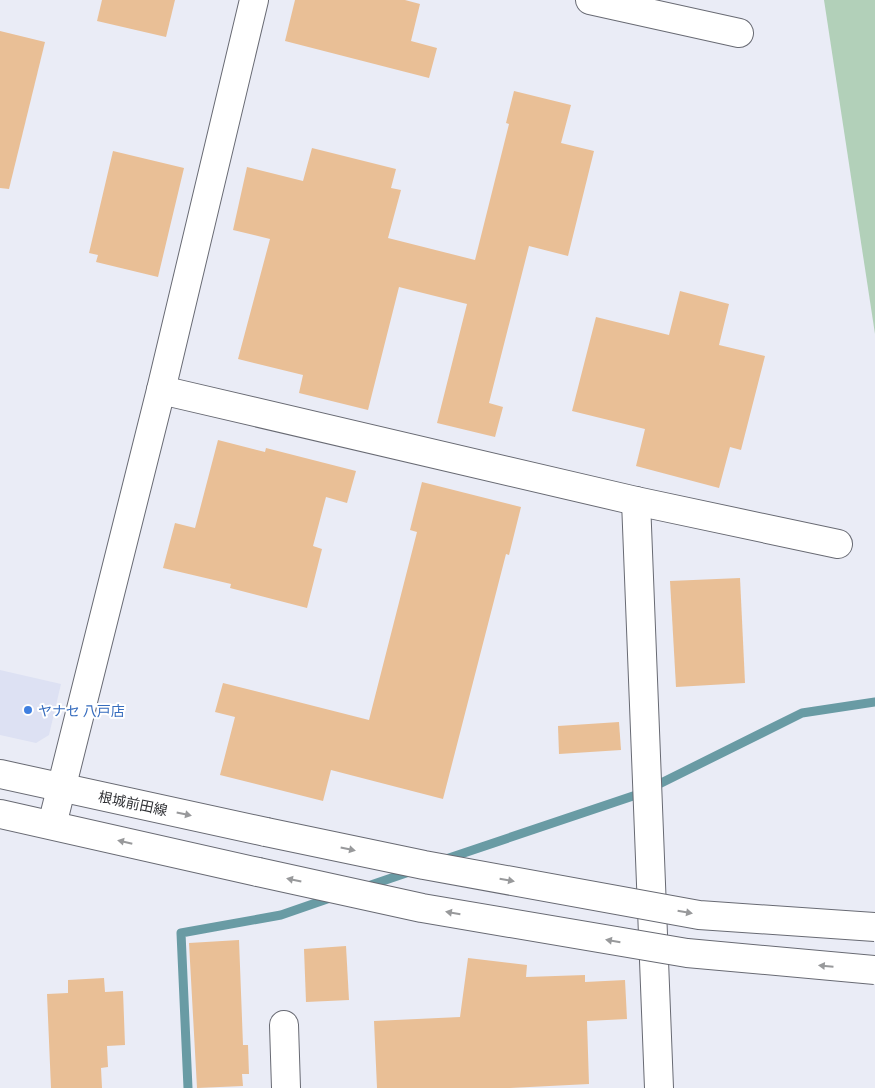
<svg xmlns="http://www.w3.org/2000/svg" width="875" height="1088" viewBox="0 0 875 1088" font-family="Commissioner,'Noto Sans JP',sans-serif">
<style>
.built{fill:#dde1f3}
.green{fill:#b2d0b9}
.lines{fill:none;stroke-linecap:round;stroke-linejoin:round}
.stream{stroke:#699ba4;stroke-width:9}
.building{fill:#e9bf96}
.minor-casing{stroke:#686a73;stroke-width:30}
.minor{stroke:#fff;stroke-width:28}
.minor-bridge-casing{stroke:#686a73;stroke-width:30;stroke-linecap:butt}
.minor-bridge{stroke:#fff;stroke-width:28}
.oneway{fill:#98999b}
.shop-dot{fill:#3f7fe0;stroke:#fff;stroke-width:2}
.labels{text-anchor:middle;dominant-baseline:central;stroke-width:4;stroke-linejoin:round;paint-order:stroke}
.shop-label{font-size:14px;fill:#366cbe;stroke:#fff;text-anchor:start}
.street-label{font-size:14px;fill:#323337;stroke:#fff}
</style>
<rect width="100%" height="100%" fill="#eaecf6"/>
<path class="built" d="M 0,670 L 61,684 L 49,735 L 36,743 L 0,735 Z"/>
<path class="green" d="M 824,0 L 875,0 L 875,334 Z"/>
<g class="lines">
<g class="stream">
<path d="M 443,860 L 639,794 L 802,713 L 875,702"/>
<path d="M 365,887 L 412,871"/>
<path d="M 188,1088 L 181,933 L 281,915 L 333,897"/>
</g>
</g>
<g class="building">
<path d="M 102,0 L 175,0 L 166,37 L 97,21 Z"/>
<path d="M 295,0 L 405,0 L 420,4 L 411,41 L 437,48 L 429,78 L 285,41 Z"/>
<path d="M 0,31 L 45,42 L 9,189 L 0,188 Z"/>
<path d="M 514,91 L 571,105 L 561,143 L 594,151 L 568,256 L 529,246 L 489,403 L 503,407 L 495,437 L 437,423 L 467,304 L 399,287 L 368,410 L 299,393 L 303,375 L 238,359 L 270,239 L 233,230 L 247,167 L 303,181 L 312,148 L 396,169 L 391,188 L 401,190 L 388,238 L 475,260 L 509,124 L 506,123 Z"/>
<path d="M 113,151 L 184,168 L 158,277 L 96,262 L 98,255 L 89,253 Z"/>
<path d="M 680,291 L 729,304 L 719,345 L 765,356 L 741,450 L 730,447 L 719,488 L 636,466 L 645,429 L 572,411 L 596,317 L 669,335 Z"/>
<path d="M 218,440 L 265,452 L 266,448 L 356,471 L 347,503 L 326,497 L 313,546 L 322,549 L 307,608 L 230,588 L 231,584 L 163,568 L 175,523 L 195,528 Z"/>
<path d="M 422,482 L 521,507 L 509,555 L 506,554 L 443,799 L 331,770 L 323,801 L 220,775 L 235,717 L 215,712 L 223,683 L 369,720 L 417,532 L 410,530 Z"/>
<path d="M 740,578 L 745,683 L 676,687 L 670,581 Z"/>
<path d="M 619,722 L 621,750 L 559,754 L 558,726 Z"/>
<path d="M 239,940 L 243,1045 L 248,1045 L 249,1074 L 242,1074 L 243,1086 L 197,1088 L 189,943 Z"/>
<path d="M 346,946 L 349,1000 L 306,1002 L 304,949 Z"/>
<path d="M 468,958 L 527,965 L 526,977 L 585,975 L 585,982 L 625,980 L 627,1019 L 587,1021 L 589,1084 L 510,1088 L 377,1088 L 374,1021 L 460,1017 Z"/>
<path d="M 104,978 L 105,992 L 123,991 L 125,1045 L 107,1046 L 108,1067 L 101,1068 L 102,1088 L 51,1088 L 47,994 L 68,993 L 68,980 Z"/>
</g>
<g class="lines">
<g class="minor-casing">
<g id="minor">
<path d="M 590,0 L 739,33"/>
<path d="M 161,390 L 636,501 L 838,544"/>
<path d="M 636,501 L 659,1088"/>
<path d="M 0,774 L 266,832"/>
<path d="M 0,814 L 258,872"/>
<path d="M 52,825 L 161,390 L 254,0"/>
<path d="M 284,1025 L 286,1088"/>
</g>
</g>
<use href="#minor" class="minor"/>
<g class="minor-bridge-casing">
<g id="minor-bridge">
<path d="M 266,832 L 424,865 L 699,915 L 875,927"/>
<path d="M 258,872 L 422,908 L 687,953 L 875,970"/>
</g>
</g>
<use href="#minor-bridge" class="minor-bridge"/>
</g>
<defs><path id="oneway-solid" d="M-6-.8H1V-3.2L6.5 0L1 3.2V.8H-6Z" transform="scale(1.25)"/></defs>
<g class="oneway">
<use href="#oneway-solid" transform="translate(184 814) rotate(12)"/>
<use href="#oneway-solid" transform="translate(125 842) rotate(-167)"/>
<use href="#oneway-solid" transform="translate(348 849) rotate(12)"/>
<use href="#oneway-solid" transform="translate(294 880) rotate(-168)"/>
<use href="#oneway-solid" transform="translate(507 880) rotate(10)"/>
<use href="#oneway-solid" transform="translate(685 912) rotate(10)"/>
<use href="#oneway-solid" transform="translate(453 913) rotate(-170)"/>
<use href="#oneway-solid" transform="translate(613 941) rotate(-170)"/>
<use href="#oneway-solid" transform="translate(826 966) rotate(-175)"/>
</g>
<circle class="shop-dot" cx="28" cy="710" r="5"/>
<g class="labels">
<g class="shop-label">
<text x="38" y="710">ヤナセ 八戸店</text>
</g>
<g class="street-label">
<text transform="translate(133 803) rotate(12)">根城前田線</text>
</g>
</g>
</svg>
